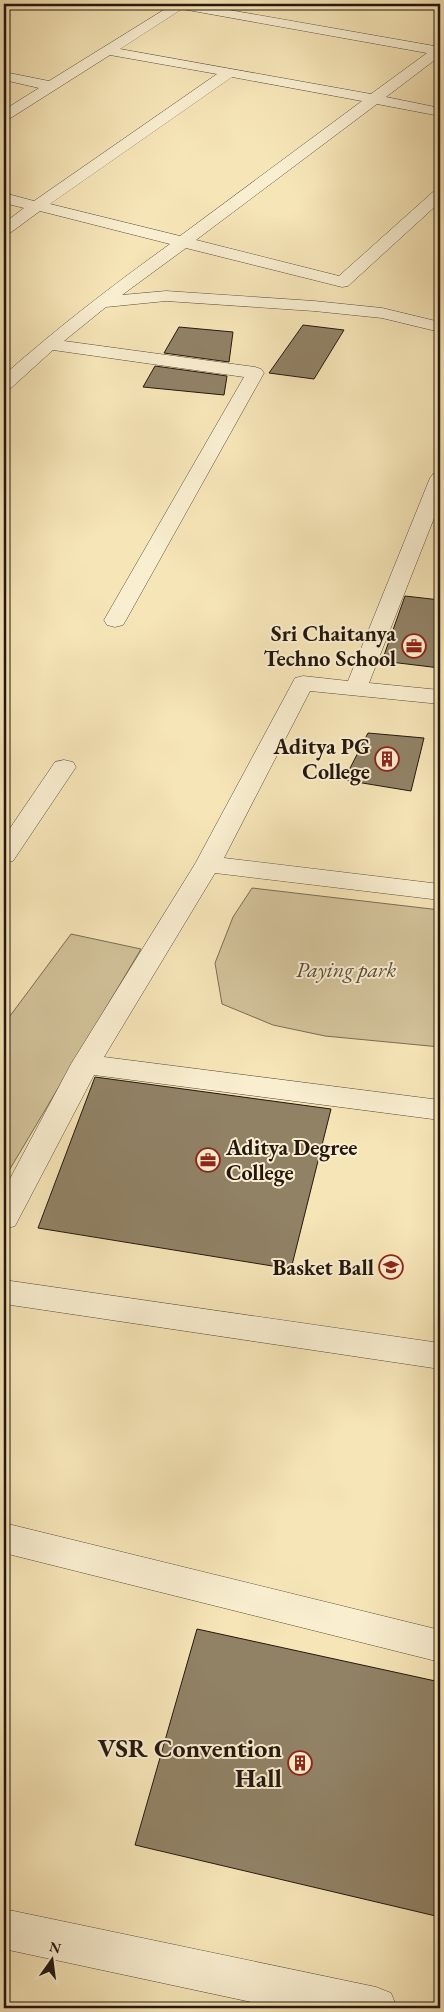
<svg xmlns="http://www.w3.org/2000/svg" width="444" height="2012" viewBox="0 0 444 2012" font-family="'EB Garamond',serif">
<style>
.green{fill:#d2c29a;stroke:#7b6c54}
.building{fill:#918266;stroke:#24170f}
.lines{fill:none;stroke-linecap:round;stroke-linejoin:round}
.minor-casing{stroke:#584a39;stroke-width:1}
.tertiary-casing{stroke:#584a39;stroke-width:1}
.minor{fill:#f9eed0;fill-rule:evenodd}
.tertiary{fill:#f9eed0;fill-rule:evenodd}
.labels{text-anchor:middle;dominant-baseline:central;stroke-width:4;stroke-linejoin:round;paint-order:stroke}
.poi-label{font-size:22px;font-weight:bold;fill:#24170f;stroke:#f9eed0;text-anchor:end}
.park-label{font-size:22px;font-style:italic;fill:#584a39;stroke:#f9eed0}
.near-poi-label{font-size:26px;font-weight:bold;fill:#24170f;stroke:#f9eed0;text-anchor:end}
</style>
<rect width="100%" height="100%" fill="#f6e5b7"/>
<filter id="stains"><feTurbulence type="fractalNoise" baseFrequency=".004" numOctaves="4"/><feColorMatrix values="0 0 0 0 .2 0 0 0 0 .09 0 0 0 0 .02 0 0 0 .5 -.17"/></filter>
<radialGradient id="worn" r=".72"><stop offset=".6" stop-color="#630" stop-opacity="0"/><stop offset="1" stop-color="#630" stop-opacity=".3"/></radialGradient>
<g class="green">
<path d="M 252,888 L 440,910 L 440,1047 L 325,1036 L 273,1025 L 222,1004 L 215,963 L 233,917 Z"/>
<path d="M 71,934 L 141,949 L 4,1179 L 4,1024 Z"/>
</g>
<g class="building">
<path d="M 303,325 L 344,330 L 314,379 L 269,373 Z"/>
<path d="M 179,327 L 233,332 L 229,362 L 164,353 Z"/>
<path d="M 155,366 L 227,376 L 224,395 L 143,387 Z"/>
<path d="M 405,596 L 440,600 L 440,668 L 382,661 Z"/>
<path d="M 368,733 L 424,738 L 411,791 L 344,780 Z"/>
<path d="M 95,1077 L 331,1109 L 291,1269 L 38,1228 Z"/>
<path d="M 197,1629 L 440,1682 L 440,1917 L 135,1845 Z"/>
</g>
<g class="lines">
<g class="minor-casing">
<g id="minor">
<path d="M 169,4 L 195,4 L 440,47 L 440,56 L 386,97 L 440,108 L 440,116 L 377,104 L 196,240 L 339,276 L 434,191 L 440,189 L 440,202 L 348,286 L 342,287 L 186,248 L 122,295 L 166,291 L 314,301 L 382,308 L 440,322 L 440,332 L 382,318 L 314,311 L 166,301 L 106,307 L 64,341 L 255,367 L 261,369 L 264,373 L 126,620 L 123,625 L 115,627 L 107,625 L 104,620 L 244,377 L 53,350 L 11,388 L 4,389 L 4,375 C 57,328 113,285 170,244 L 40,211 L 10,233 L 4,235 L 4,223 L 24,208 L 4,203 L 4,193 L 34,201 L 217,74 L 110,55 L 9,119 L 4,120 L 4,110 L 39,88 L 4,80 L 4,72 L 49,81 L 170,6 ZM 182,9 L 427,53 L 371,94 L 120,49 ZM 232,77 L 362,101 L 180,236 L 50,204 Z"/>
<path d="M 440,472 L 440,503 L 369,683 L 440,690 L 440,704 L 310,691 L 224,858 L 440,884 L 440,900 L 215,873 L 104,1057 L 440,1100 L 440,1120 L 94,1075 L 15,1226 L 4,1229 L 4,1190 L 71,1064 L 195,864 L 295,678 L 303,676 L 348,681 L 430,478 L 433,474 Z"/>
<path d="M 64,760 L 73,762 L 76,767 L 13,861 L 4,863 L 4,837 L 55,762 Z"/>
<path d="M 4,1280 L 440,1343 L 440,1369 L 4,1304 Z"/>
<path d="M 4,1523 L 440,1630 L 440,1662 L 4,1553 Z"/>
</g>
</g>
<g class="tertiary-casing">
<path id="tertiary" d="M 4,1909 L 376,1987 L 391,1993 L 397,2008 L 279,2008 L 4,1949 Z"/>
</g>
<use href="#minor" class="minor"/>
<use href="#tertiary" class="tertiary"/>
</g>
<defs>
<g id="office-ring" transform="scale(1.25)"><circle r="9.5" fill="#f9eed0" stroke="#8f2418" stroke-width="1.5"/><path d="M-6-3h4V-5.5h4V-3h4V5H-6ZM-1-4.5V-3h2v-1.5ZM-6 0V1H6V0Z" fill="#8f2418"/></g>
<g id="building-ring" transform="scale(1.25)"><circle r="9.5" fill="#f9eed0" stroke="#8f2418" stroke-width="1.5"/><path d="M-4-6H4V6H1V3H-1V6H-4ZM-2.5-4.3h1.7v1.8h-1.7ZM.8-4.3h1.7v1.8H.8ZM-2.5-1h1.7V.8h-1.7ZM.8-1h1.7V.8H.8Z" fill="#8f2418"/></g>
<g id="university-ring" transform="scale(1.25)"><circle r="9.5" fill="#f9eed0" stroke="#8f2418" stroke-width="1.5"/><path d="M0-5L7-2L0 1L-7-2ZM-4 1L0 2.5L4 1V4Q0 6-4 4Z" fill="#8f2418"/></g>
</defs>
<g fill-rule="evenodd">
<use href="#office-ring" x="414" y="646"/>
<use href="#building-ring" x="387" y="759"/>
<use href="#office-ring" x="208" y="1160"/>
<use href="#university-ring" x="391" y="1267"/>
<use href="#building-ring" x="300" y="1763"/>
</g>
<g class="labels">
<g class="poi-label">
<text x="396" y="633">Sri Chaitanya<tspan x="396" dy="25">Techno School</tspan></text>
<text x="370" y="746">Aditya PG<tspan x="370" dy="25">College</tspan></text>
<text x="226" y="1147" text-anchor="start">Aditya Degree<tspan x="226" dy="25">College</tspan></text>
<text x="374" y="1267">Basket Ball</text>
</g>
<g class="park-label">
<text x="346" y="969">Paying park</text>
</g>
<g class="near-poi-label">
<text x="282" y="1748">VSR Convention<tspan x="282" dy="30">Hall</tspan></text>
</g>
</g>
<rect width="444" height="2012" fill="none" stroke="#f6e5b7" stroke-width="20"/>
<rect x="5" y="5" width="434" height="2002" fill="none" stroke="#24170f" stroke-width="2.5"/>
<rect x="10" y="10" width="424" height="1992" fill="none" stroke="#24170f"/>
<g transform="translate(52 1960) rotate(14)" stroke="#f9eed0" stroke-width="4" paint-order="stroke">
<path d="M0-4L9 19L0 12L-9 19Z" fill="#24170f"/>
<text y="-8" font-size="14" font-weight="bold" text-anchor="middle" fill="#24170f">N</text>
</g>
<rect width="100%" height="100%" filter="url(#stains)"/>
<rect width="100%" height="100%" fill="url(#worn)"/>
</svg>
